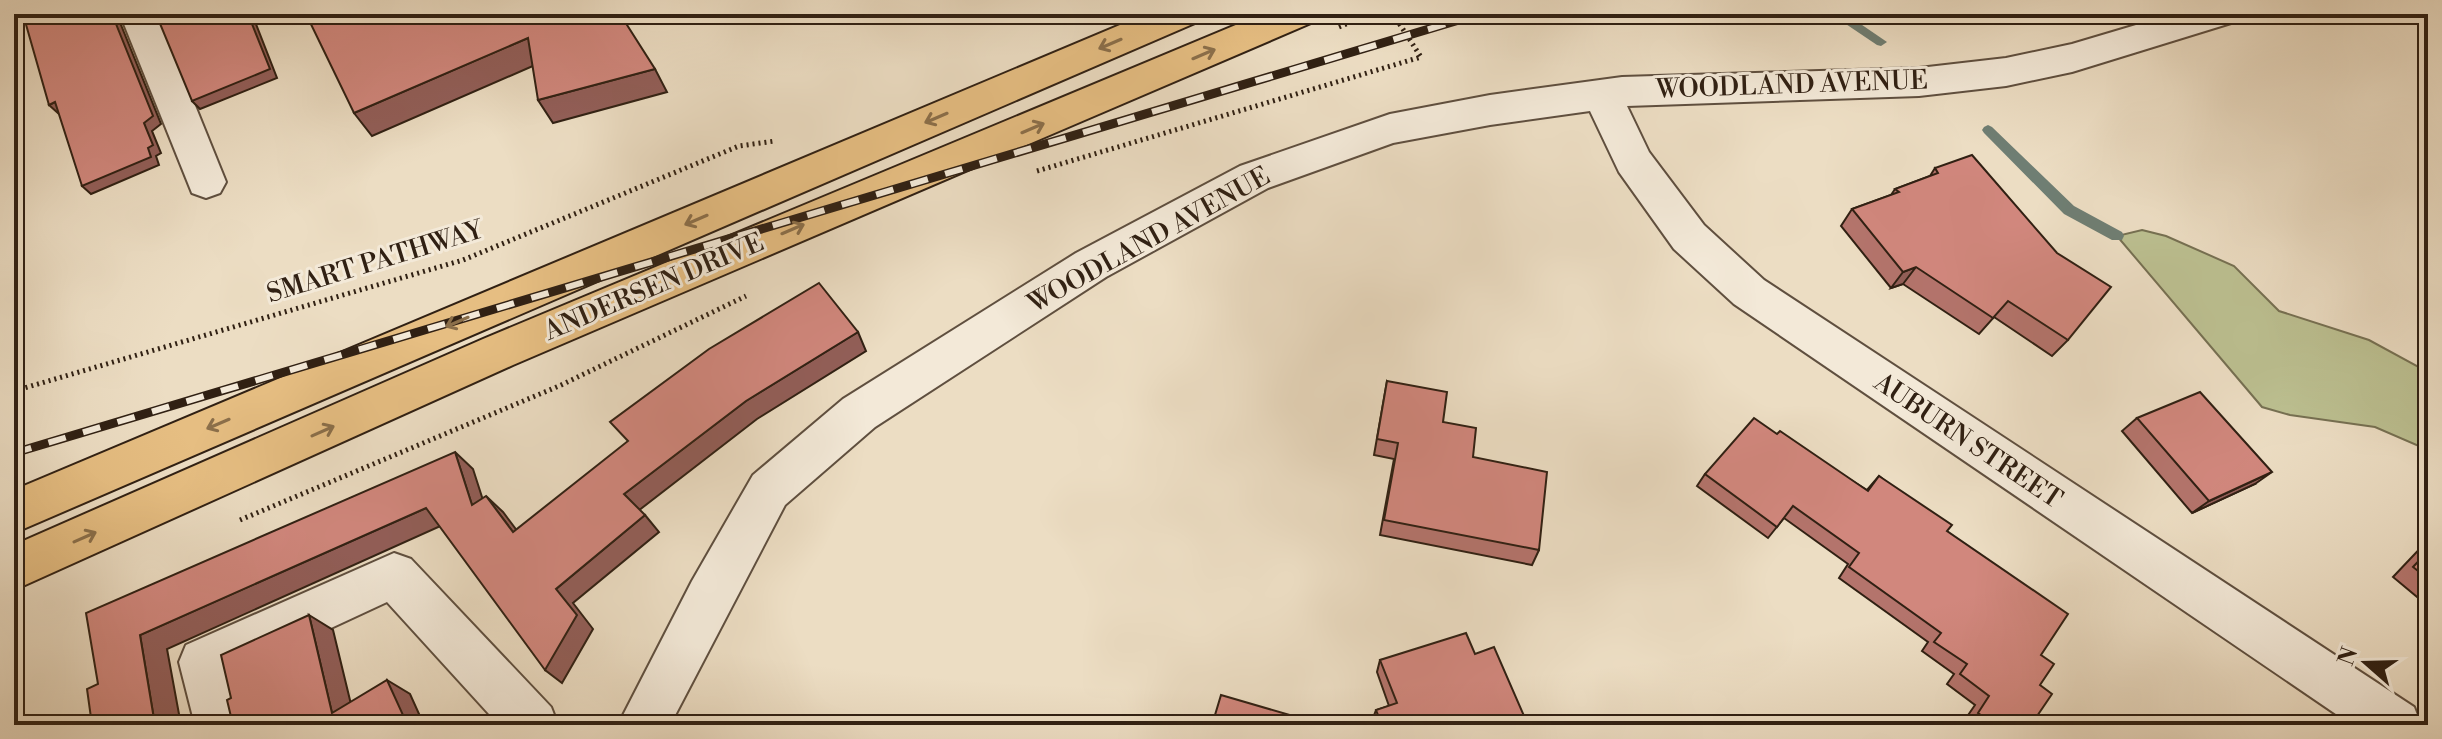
<svg xmlns="http://www.w3.org/2000/svg" width="2442" height="739" viewBox="0 0 2442 739" font-family="'Libre Bodoni',serif">
<style>
.green{fill:#bcc091;stroke:#767052;stroke-width:2}
.lines{fill:none;stroke-linecap:round;stroke-linejoin:round}
.stream{fill:#6f7e73;fill-rule:evenodd}
.minor-casing{stroke:#5f4f3f;stroke-width:4}
.major-casing{stroke:#302013;stroke-width:4}
.path{stroke:#302013;stroke-width:5;stroke-dasharray:2 4;stroke-linecap:butt}
.minor{fill:#f3e9d8;fill-rule:evenodd}
.major{fill:#e6be82;fill-rule:evenodd}
.rail-casing{stroke:#302013;stroke-width:9}
.rail{stroke:#f3e9d8;stroke-width:6;stroke-dasharray:18;stroke-linecap:butt}
.wall{fill:#b4746c;stroke:#302013;stroke-width:2}
.shaded-wall{fill:#925e58;stroke:#302013;stroke-width:2}
.building{fill:#d1877d;stroke:#302013;stroke-width:2}
.oneway{stroke:#8b6f4a}
.labels{text-anchor:middle;dominant-baseline:central;stroke-width:6;stroke-linejoin:round;paint-order:stroke}
.street-label{font-size:26px;fill:#302013;stroke:#f3e9d8}
</style>
<rect width="100%" height="100%" fill="#ecddc3"/>
<filter id="stains"><feTurbulence type="fractalNoise" baseFrequency=".0025" numOctaves="4"/><feColorMatrix values="0 0 0 0 .2 0 0 0 0 .09 0 0 0 0 .02 0 0 0 .5 -.17"/></filter>
<radialGradient id="worn" r=".72"><stop offset=".6" stop-color="#630" stop-opacity="0"/><stop offset="1" stop-color="#630" stop-opacity=".3"/></radialGradient>
<path class="green" d="M 2142,230 L 2166,236 L 2234,266 L 2279,311 L 2369,340 L 2428,372 L 2428,450 L 2375,427 L 2290,415 L 2262,407 L 2117,236 Z"/>
<g class="lines">
<g class="stream">
<path d="M 1831,14 L 1846,14 L 1887,42 L 1881,46 L 1877,45 Z"/>
<path d="M 1988,125 L 1992,127 L 2074,206 L 2122,232 L 2124,236 L 2122,240 L 2112,240 L 2064,214 L 1984,133 L 1982,130 L 1984,127 Z"/>
</g>
<g class="minor-casing">
<g id="minor">
<path d="M 120,14 L 158,14 L 226,182 L 220,193 L 206,198 L 192,193 Z"/>
<path d="M 2173,14 L 2237,14 L 2231,23 L 2072,72 L 2006,86 L 1919,96 L 1627,106 L 1649,152 L 1704,225 L 1764,280 L 2414,707 L 2421,725 L 2352,725 L 1734,304 L 1674,249 L 1619,172 L 1590,111 L 1490,125 L 1393,143 L 1268,188 L 1106,277 L 875,427 L 785,505 L 670,725 L 618,725 L 692,581 L 753,475 L 843,399 L 1076,253 L 1240,166 L 1390,114 L 1490,95 L 1622,77 L 1919,68 L 2006,58 L 2072,44 Z"/>
<path d="M 394,553 L 411,559 L 551,707 L 558,725 L 499,725 L 387,602 L 232,674 L 245,725 L 195,725 L 179,662 L 186,645 Z"/>
</g>
</g>
<g class="major-casing">
<g id="major">
<path d="M 1146,14 L 1201,14 L 1195,23 L 14,533 L 14,490 Z"/>
<path d="M 1262,14 L 1317,14 L 1311,23 L 513,365 L 14,590 L 14,545 L 483,339 Z"/>
</g>
</g>
<g class="path">
<path d="M 1339,27 L 1371,14"/>
<path d="M 1037,171 L 1421,57 L 1393,14"/>
<path d="M 14,391 L 463,260 L 739,146 L 775,141"/>
<path d="M 240,520 L 559,386 L 746,296"/>
</g>
<use href="#minor" class="minor"/>
<use href="#major" class="major"/>
<g class="rail-casing">
<path id="rail" d="M 14,453 L 1479,14"/>
</g>
<use href="#rail" class="rail"/>
</g>
<g class="wall">
<path d="M 1935,168 L 2068,340 L 2052,356 L 1994,317 L 1979,334 L 1903,284 L 1891,288 L 1841,226 L 1852,209 L 1891,195 L 1895,189 L 1930,176 Z"/>
<path d="M 1387,381 L 1443,422 L 1473,457 L 1539,550 L 1532,565 L 1380,535 L 1394,459 L 1374,455 Z"/>
<path d="M 2137,418 L 2255,484 L 2192,513 L 2122,431 Z"/>
<path d="M 1777,434 L 1867,490 L 1879,476 L 1947,531 L 2041,655 L 2040,685 L 2031,725 L 1969,725 L 1964,721 L 1975,705 L 1947,684 L 1954,674 L 1922,651 L 1928,642 L 1839,578 L 1848,564 L 1784,518 L 1768,538 L 1697,486 L 1705,474 Z"/>
<path d="M 2428,540 L 2428,606 L 2393,577 Z"/>
<path d="M 1475,654 L 1528,725 L 1374,725 L 1372,721 L 1376,710 L 1389,706 L 1377,672 L 1380,660 Z"/>
</g>
<g class="shaded-wall">
<path d="M 112,14 L 118,14 L 117,15 L 161,124 L 152,131 L 161,153 L 156,156 L 159,165 L 91,194 L 82,186 L 148,148 L 144,123 Z"/>
<path d="M 248,14 L 252,14 L 277,78 L 200,109 L 192,101 Z"/>
<path d="M 730,14 L 751,14 L 732,19 Z"/>
<path d="M 528,38 L 542,62 L 372,136 L 354,113 Z"/>
<path d="M 655,69 L 667,92 L 553,123 L 538,100 Z"/>
<path d="M 55,102 L 64,111 L 58,113 L 49,105 Z"/>
<path d="M 1916,267 L 1903,284 L 1891,288 L 1903,272 Z"/>
<path d="M 858,332 L 866,351 L 757,419 L 638,511 L 624,494 L 746,401 Z"/>
<path d="M 455,452 L 473,469 L 490,522 L 472,505 Z"/>
<path d="M 2272,472 L 2255,484 L 2192,513 L 2209,501 Z"/>
<path d="M 486,496 L 503,512 L 530,548 L 513,532 Z"/>
<path d="M 426,508 L 445,524 L 167,649 L 181,725 L 155,725 L 140,635 Z"/>
<path d="M 645,515 L 659,532 L 573,603 L 593,629 L 562,683 L 545,670 L 556,589 Z"/>
<path d="M 309,615 L 333,630 L 356,725 L 332,713 Z"/>
<path d="M 387,680 L 410,694 L 424,725 L 386,725 Z"/>
</g>
<g class="building">
<path d="M 23,14 L 112,14 L 153,116 L 144,123 L 153,145 L 148,148 L 151,157 L 82,186 L 55,102 L 49,105 Z"/>
<path d="M 156,14 L 248,14 L 270,69 L 192,101 Z"/>
<path d="M 306,14 L 620,14 L 655,69 L 538,100 L 528,38 L 354,113 Z"/>
<path d="M 1972,155 L 2057,253 L 2111,287 L 2068,340 L 2008,301 L 1993,318 L 1916,267 L 1903,272 L 1852,209 L 1899,192 L 1895,189 L 1938,173 L 1935,168 Z"/>
<path d="M 819,283 L 858,332 L 746,401 L 624,494 L 645,515 L 556,589 L 577,615 L 545,670 L 426,508 L 140,635 L 155,725 L 92,725 L 87,689 L 98,684 L 86,613 L 455,452 L 472,505 L 486,496 L 513,532 L 628,441 L 610,422 L 709,349 Z"/>
<path d="M 1387,381 L 1447,392 L 1443,422 L 1476,428 L 1473,457 L 1547,472 L 1539,550 L 1384,520 L 1398,443 L 1377,439 Z"/>
<path d="M 2200,392 L 2272,472 L 2209,501 L 2137,418 Z"/>
<path d="M 1754,418 L 1777,434 L 1780,431 L 1868,491 L 1879,476 L 1952,525 L 1947,531 L 2068,614 L 2041,655 L 2054,664 L 2040,685 L 2052,694 L 2031,725 L 1995,725 L 1978,713 L 1989,696 L 1960,674 L 1967,664 L 1934,642 L 1941,633 L 1849,567 L 1859,553 L 1793,506 L 1777,527 L 1705,474 Z"/>
<path d="M 2428,551 L 2428,579 L 2413,567 Z"/>
<path d="M 309,615 L 332,713 L 387,680 L 403,715 L 386,725 L 233,725 L 227,700 L 231,698 L 221,655 Z"/>
<path d="M 1466,633 L 1475,654 L 1494,647 L 1528,725 L 1382,725 L 1376,710 L 1397,703 L 1380,660 Z"/>
<path d="M 1221,695 L 1300,718 L 1299,725 L 1212,725 Z"/>
</g>
<defs><path id="oneway-shaft" d="M-6 0H5M1.5-3L5.5 0L1.5 3" fill="none" stroke-width="1.6" stroke-linecap="round" stroke-linejoin="round" transform="scale(2)"/></defs>
<g class="oneway">
<use href="#oneway-shaft" transform="translate(1110 44) rotate(157)"/>
<use href="#oneway-shaft" transform="translate(1204 54) rotate(-23)"/>
<use href="#oneway-shaft" transform="translate(936 118) rotate(157)"/>
<use href="#oneway-shaft" transform="translate(1033 128) rotate(-23)"/>
<use href="#oneway-shaft" transform="translate(696 220) rotate(157)"/>
<use href="#oneway-shaft" transform="translate(793 229) rotate(-23)"/>
<use href="#oneway-shaft" transform="translate(457 322) rotate(157)"/>
<use href="#oneway-shaft" transform="translate(218 424) rotate(157)"/>
<use href="#oneway-shaft" transform="translate(323 431) rotate(-24)"/>
<use href="#oneway-shaft" transform="translate(85 537) rotate(-24)"/>
</g>
<g class="labels">
<g class="street-label">
<text transform="translate(1792 85) rotate(-2)">WOODLAND AVENUE</text>
<text transform="translate(1149 240) rotate(-29)">WOODLAND AVENUE</text>
<text transform="translate(375 262) rotate(-17)">SMART PATHWAY</text>
<text transform="translate(654 287) rotate(-23)">ANDERSEN DRIVE</text>
<text transform="translate(1968 441) rotate(34)">AUBURN STREET</text>
</g>
</g>
<rect width="2442" height="739" fill="none" stroke="#ecddc3" stroke-width="48"/>
<rect x="16" y="16" width="2410" height="707" fill="none" stroke="#302013" stroke-width="4"/>
<rect x="24" y="24" width="2394" height="691" fill="none" stroke="#302013" stroke-width="2"/>
<g transform="translate(2366 663) rotate(290)" stroke="#f3e9d8" stroke-width="6" paint-order="stroke">
<path d="M0-6L14 30L0 20L-14 30Z" fill="#302013"/>
<text y="-12" font-size="22" font-weight="bold" text-anchor="middle" fill="#302013">N</text>
</g>
<rect width="100%" height="100%" filter="url(#stains)"/>
<rect width="100%" height="100%" fill="url(#worn)"/>
</svg>
